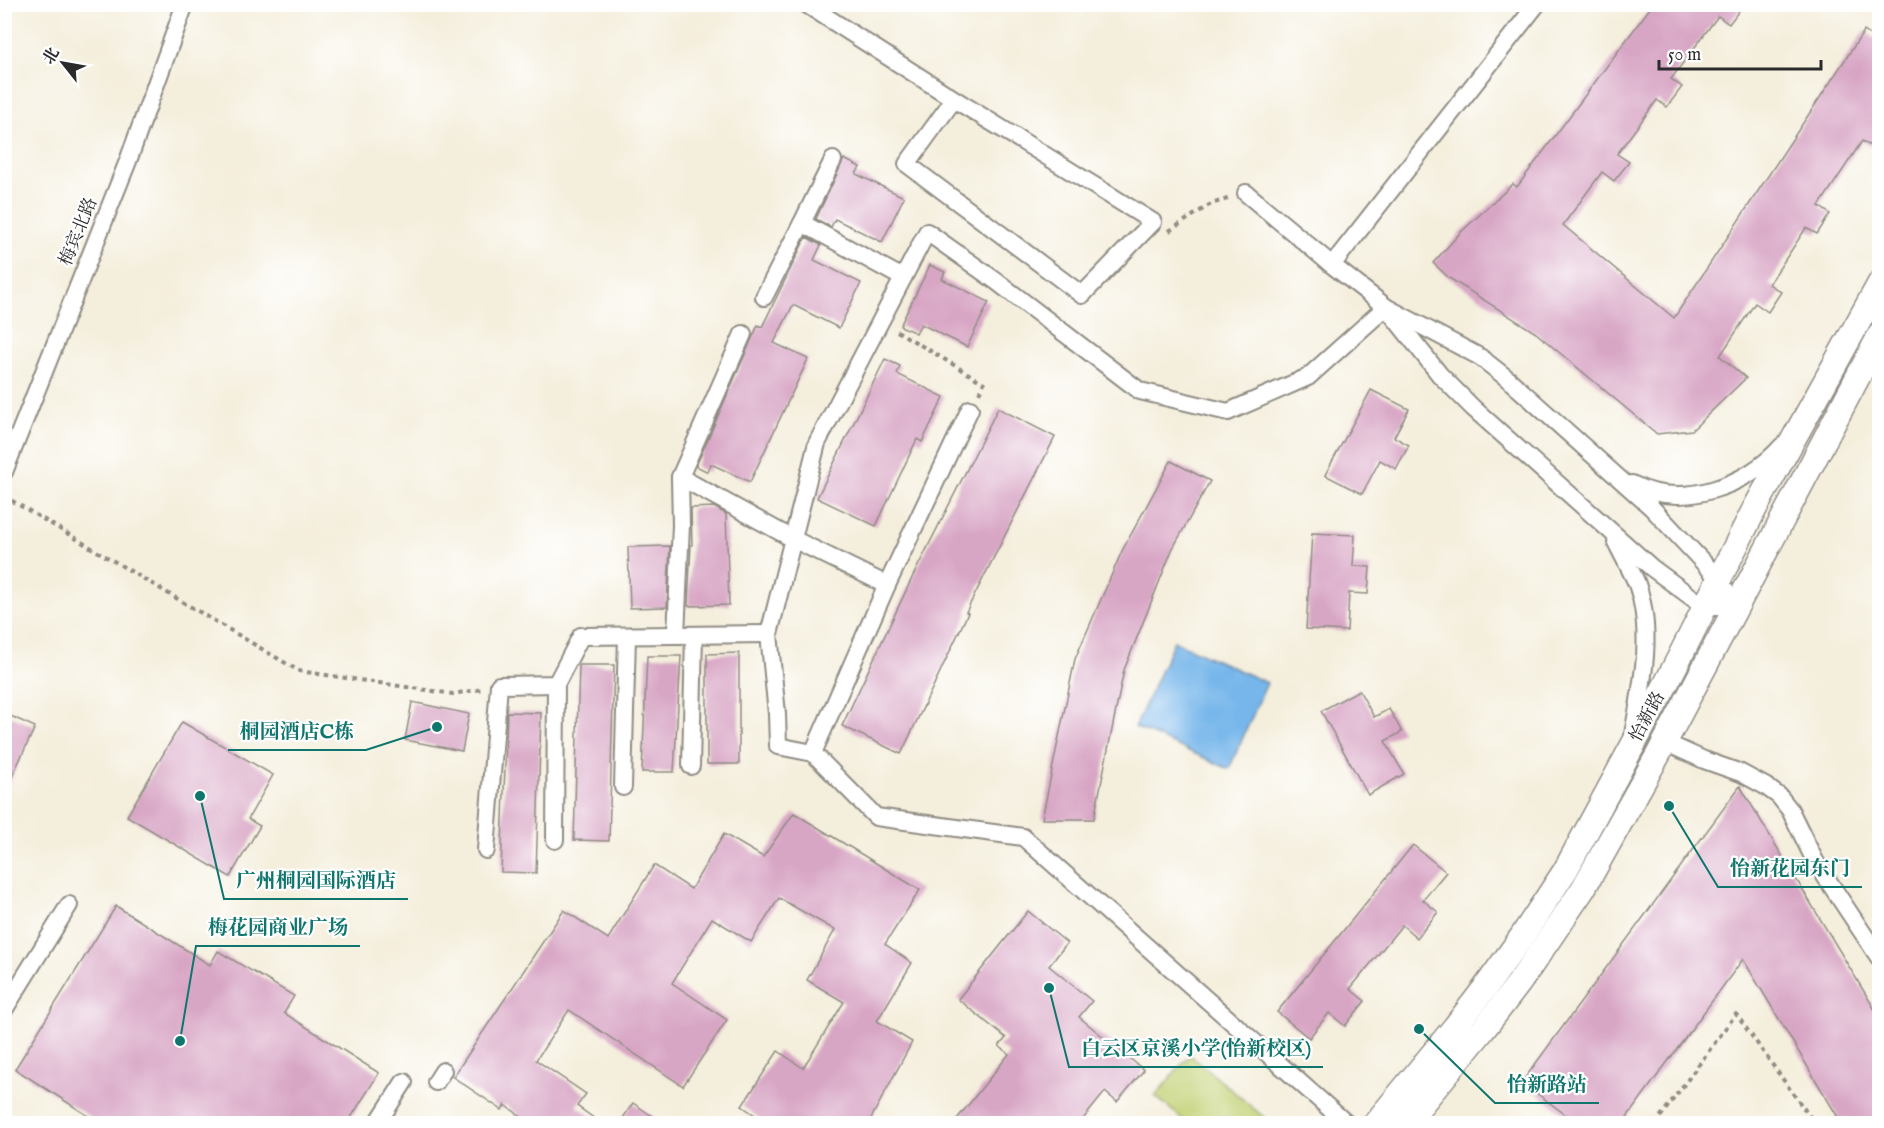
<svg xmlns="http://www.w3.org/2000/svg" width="1884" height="1128" viewBox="0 0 1884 1128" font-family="'IM FELL English','Noto Serif SC',serif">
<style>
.green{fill:#c1d072;stroke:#767e4e;stroke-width:1.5}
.water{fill:#76b6ea;stroke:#50708a;stroke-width:1.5}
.building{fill:#d8a6c5}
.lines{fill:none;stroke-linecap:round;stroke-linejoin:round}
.street-casing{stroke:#908c84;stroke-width:20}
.secondary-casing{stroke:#908c84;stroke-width:27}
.path{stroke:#908c84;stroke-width:4;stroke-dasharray:4.5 4.5;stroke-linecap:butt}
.street{stroke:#fff;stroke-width:16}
.secondary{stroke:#fff;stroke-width:24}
.labels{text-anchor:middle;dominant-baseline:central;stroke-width:4.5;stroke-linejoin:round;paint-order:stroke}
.street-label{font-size:18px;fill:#2b2b2b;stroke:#fff}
.leader{fill:none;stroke:#0f766e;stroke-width:2}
.callout-dot{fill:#0f766e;stroke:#fff;stroke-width:2}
.callout-label{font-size:20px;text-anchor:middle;font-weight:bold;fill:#0f766e;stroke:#fff;stroke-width:4.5;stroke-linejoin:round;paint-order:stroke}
</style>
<rect width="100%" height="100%" fill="#fff"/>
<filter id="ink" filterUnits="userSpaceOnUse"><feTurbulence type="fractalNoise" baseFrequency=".0167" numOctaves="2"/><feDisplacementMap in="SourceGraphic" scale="12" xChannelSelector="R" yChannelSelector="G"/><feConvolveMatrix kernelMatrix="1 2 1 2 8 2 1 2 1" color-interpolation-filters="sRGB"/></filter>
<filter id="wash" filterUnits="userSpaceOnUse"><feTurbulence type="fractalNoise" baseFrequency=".008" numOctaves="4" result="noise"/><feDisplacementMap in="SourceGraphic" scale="24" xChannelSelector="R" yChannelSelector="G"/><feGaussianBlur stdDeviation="1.35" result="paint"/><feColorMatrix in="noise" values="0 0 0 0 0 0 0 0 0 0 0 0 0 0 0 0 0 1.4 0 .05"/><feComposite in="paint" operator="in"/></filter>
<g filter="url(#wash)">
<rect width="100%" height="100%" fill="#f4eedc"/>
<path class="green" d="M 1190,1055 L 1266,1119 L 1263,1123 L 1187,1123 L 1155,1096 Z"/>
<path class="water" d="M 1174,641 L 1267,683 L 1229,769 L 1135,727 Z"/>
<g id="blocks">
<g class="building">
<path d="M 1653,4 L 1744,4 L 1729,24 L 1718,16 L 1671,79 L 1682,87 L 1667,107 L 1657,100 L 1617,154 L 1629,162 L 1614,181 L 1602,172 L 1563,225 L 1674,318 L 1864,31 L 1880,42 L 1880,152 L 1862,141 L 1819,206 L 1830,214 L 1817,234 L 1806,228 L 1769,284 L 1781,292 L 1768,312 L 1755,303 L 1720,356 L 1746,378 L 1692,430 L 1657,434 L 1536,333 L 1449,278 L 1433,263 L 1461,232 L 1513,184 L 1517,187 Z"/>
<path d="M 844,159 L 860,167 L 856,174 L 904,197 L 882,242 L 835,219 L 831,227 L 816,219 Z"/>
<path d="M 806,237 L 821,245 L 814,260 L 861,283 L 839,328 L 793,305 L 774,343 L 808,359 L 750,482 L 711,464 L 708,472 L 696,466 L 758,325 L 762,327 Z"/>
<path d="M 930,265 L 945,272 L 942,279 L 989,302 L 967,347 L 921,324 L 916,333 L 900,326 Z"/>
<path d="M 885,359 L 900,366 L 897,374 L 944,397 L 922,442 L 917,439 L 876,526 L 817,498 Z"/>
<path d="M 1371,390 L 1409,409 L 1394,437 L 1409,445 L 1396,469 L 1380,460 L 1362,494 L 1325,475 Z"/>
<path d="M 998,408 L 1055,437 L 966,612 L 968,613 L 901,754 L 842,726 L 912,578 Z"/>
<path d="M 1171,461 L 1210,481 L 1172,550 L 1124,670 L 1094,819 L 1042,819 L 1075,659 L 1122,551 Z"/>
<path d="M 714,507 L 726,514 L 729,605 L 688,606 L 691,545 L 692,545 L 691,508 Z"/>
<path d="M 1312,533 L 1355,535 L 1353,566 L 1370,567 L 1368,594 L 1349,593 L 1347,631 L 1306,629 Z"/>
<path d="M 670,546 L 667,607 L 630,608 L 628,547 Z"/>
<path d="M 739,653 L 739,764 L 707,764 L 707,654 Z"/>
<path d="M 647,656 L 681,656 L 674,772 L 642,772 Z"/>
<path d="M 579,665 L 614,665 L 609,841 L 574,840 Z"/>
<path d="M 1359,690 L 1374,717 L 1389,709 L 1402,732 L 1385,741 L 1404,774 L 1368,795 L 1321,711 Z"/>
<path d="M 412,702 L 469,714 L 462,751 L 405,740 Z"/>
<path d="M 507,712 L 541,713 L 536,873 L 501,872 Z"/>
<path d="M 4,713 L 35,727 L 4,794 Z"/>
<path d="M 182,722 L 273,775 L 248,819 L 260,826 L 230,877 L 127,816 Z"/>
<path d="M 1740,786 L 1880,1018 L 1880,1124 L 1842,1124 L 1743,959 L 1622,1124 L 1578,1124 L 1522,1082 Z"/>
<path d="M 794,813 L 920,890 L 885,944 L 912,963 L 877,1021 L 912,1042 L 868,1124 L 768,1124 L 742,1106 L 778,1051 L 803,1068 L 844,1002 L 807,980 L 835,930 L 779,898 L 751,942 L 712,918 L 672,983 L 727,1020 L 683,1086 L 569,1010 L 536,1060 L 586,1094 L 577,1106 L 602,1124 L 532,1124 L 505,1105 L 502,1110 L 453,1077 L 564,910 L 608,939 L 654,865 L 691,889 L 724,834 L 763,857 Z"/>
<path d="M 1413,845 L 1446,872 L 1423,900 L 1438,912 L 1417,938 L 1402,925 L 1350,989 L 1365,1001 L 1345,1026 L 1329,1013 L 1309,1038 L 1277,1012 Z"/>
<path d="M 116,906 L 210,965 L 218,951 L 294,996 L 284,1013 L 379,1073 L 347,1124 L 101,1124 L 15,1069 Z"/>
<path d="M 1028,911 L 1067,943 L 1049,966 L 1092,1001 L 1079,1017 L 1144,1070 L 1117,1102 L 1105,1092 L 1079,1124 L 953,1124 L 1009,1054 L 999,1046 L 1006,1038 L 958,999 Z"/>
<path d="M 633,1103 L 664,1124 L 619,1124 Z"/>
</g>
</g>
</g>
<g filter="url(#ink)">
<use href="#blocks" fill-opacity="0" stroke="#908c84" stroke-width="1.5"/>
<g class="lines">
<g class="street-casing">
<g id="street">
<path d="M 806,4 L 954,99 L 1153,222 L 1082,295 L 907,164 L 954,99"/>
<path d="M 1246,193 L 1332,265 L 1386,307 L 1480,357 L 1508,379 L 1651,507 L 1719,579 L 1736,607"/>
<path d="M 802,223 L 833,160"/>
<path d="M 1332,265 L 1537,4"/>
<path d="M 764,297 L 802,223 L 903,278"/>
<path d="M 1390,312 L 1440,375 L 1473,408 L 1652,568 L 1705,607 L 1736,607"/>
<path d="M 4,472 L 128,161 L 185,4"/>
<path d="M 680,477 L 743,334"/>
<path d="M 1632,484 C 1682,510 1747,486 1782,446"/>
<path d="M 1616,542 C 1623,556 1631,570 1637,584 C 1654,633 1642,685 1633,734"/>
<path d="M 887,585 L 970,409"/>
<path d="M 676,635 L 681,525 L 680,477 L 793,539 L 887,585 L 813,753"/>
<path d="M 1664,742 L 1704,760 L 1741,773 L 1765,786 L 1779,796 L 1790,810 L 1815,861 L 1880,959"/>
<path d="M 691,766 L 694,635"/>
<path d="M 623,787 L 627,636"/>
<path d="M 555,840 L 556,684"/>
<path d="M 486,850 L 499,685 L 556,684 L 581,636 L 769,634"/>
<path d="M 4,1010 L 69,905"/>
<path d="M 436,1082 L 443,1071"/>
<path d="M 377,1124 L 404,1082"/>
<path d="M 1347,1124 L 1023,837 L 876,817 L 813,753 L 778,746 L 777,714 L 769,634 L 817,443 L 927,232 L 996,281 L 1140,391 L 1228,412 L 1308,377 L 1386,307"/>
</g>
</g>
<g class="secondary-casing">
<g id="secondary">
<path d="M 1375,1124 L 1455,1027 L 1485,988 L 1521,938 L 1565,871 L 1666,684 L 1754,510 L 1880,283"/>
<path d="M 1405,1124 L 1482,1031 L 1519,983 L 1583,889 L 1658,755 L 1880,335"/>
</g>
</g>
<g class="path">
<path d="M 1169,231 L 1211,204 L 1231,198"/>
<path d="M 897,331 L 984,383 L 978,395"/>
<path d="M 4,496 L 299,671 L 453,694 L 482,689"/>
<path d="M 1655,1124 L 1736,1014 L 1815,1124"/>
</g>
<use href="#street" class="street"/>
<use href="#secondary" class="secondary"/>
</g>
</g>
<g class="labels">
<g class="street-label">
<text transform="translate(79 232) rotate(-68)">梅宾北路</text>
<text transform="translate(1648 717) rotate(-62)">怡新路</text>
</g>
</g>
<path class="leader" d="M437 727L366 750H228M1669 806L1718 887H1862M200 796L224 899H408M180 1041L196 946H360M1049 988L1069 1067H1323M1419 1029L1495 1103H1599"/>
<g class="callout-dot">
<circle cx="437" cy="727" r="6"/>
<circle cx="1669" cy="806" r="6"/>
<circle cx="200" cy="796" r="6"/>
<circle cx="180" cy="1041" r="6"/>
<circle cx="1049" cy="988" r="6"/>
<circle cx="1419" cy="1029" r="6"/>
</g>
<g class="callout-label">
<text x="297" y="738">桐园酒店C栋</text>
<text x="1790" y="875">怡新花园东门</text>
<text x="316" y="887">广州桐园国际酒店</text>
<text x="278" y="934">梅花园商业广场</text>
<text x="1196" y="1055">白云区京溪小学(怡新校区)</text>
<text x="1547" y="1091">怡新路站</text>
</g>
<rect width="1884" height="1128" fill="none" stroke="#fff" stroke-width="24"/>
<g transform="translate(63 63) rotate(301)" stroke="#ffffff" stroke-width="4.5" paint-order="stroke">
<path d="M0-4.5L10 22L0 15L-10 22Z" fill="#2b2b2b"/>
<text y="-9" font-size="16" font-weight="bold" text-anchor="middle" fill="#2b2b2b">北</text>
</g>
<path d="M1659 60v9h162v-9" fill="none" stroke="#2b2b2b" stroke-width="3"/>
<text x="1668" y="60" font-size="18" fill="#2b2b2b" stroke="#ffffff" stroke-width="4.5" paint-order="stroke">50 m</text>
</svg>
